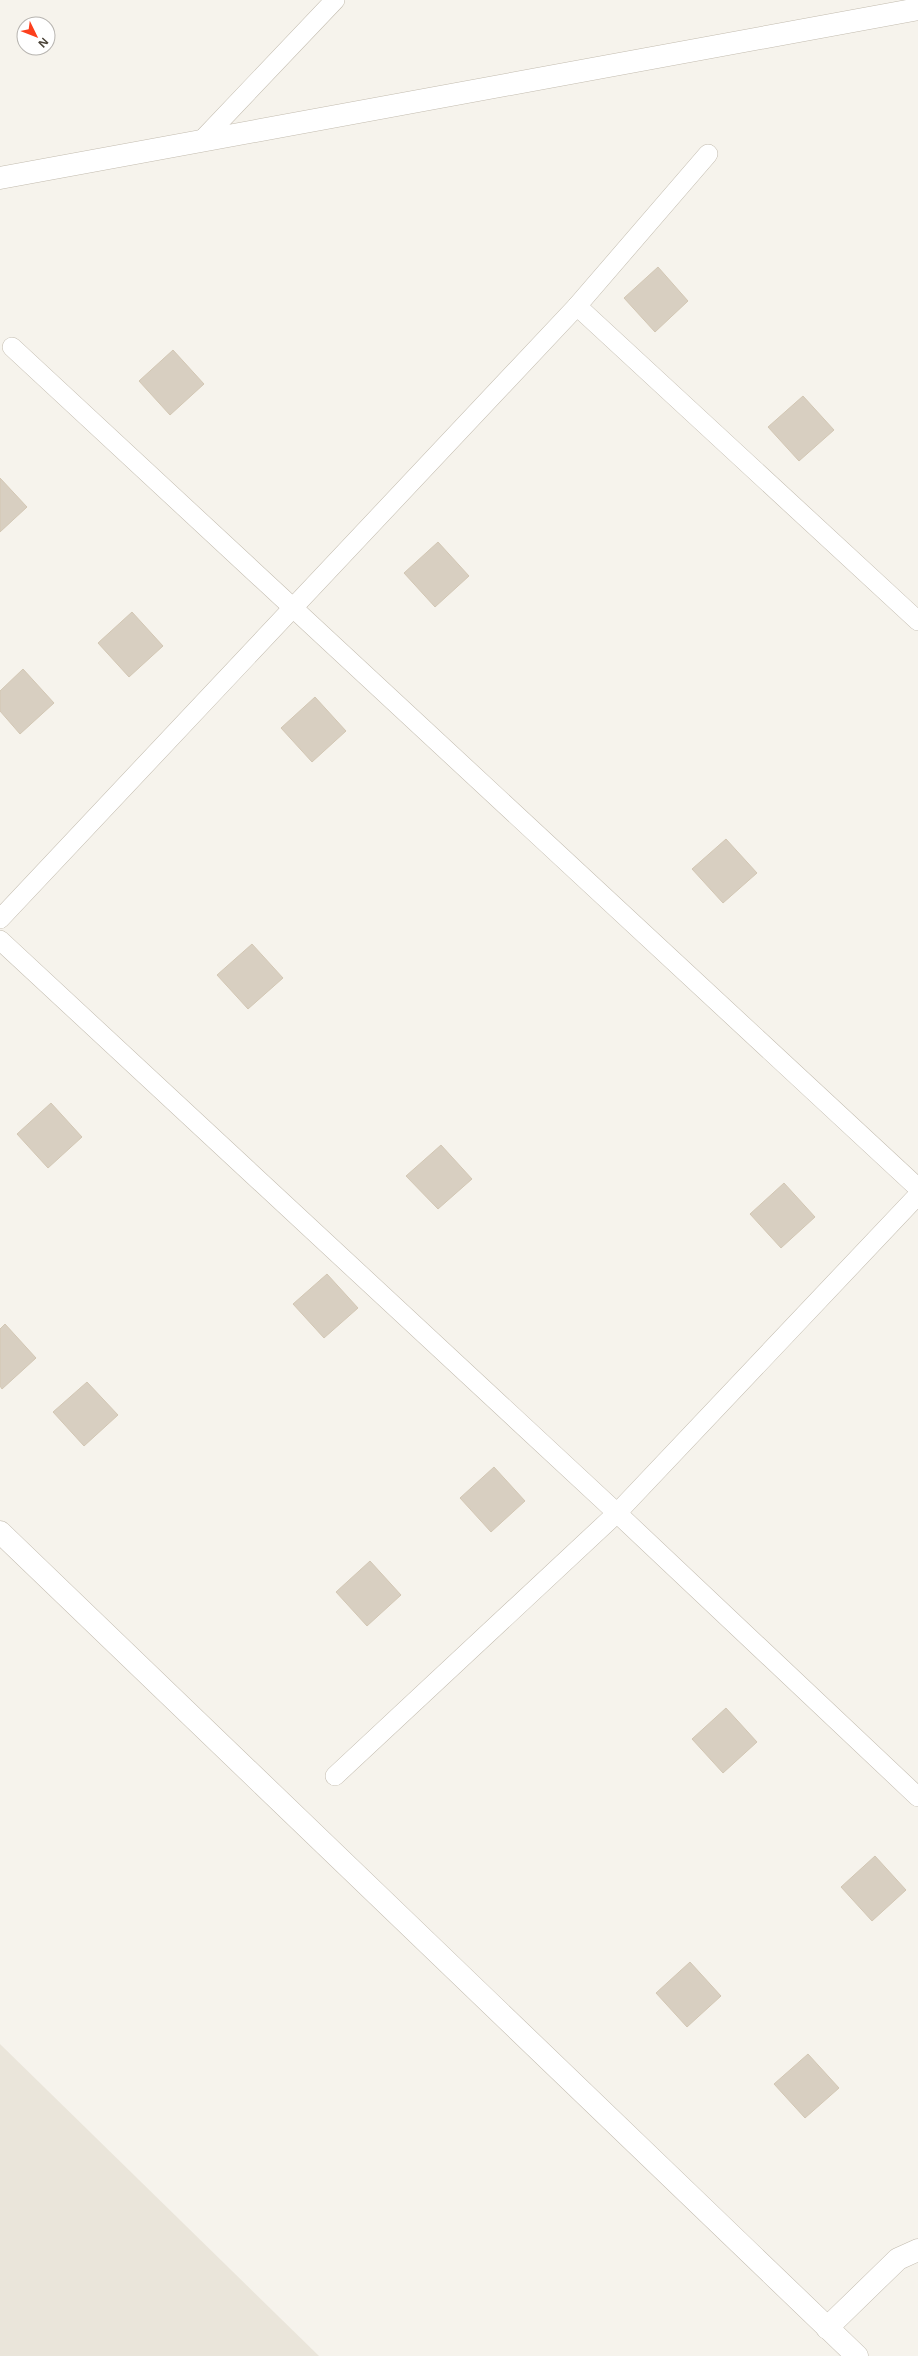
<svg xmlns="http://www.w3.org/2000/svg" width="918" height="2356" viewBox="0 0 918 2356" font-family="'Open Sans',sans-serif">
<style>
.residential{fill:#eae5da}
.building{fill:#d8cfc1;stroke:#d3c7b4}
.lines{fill:none;stroke-linecap:round;stroke-linejoin:round}
.lane-casing{stroke:#c2bbae;stroke-width:20}
.street-casing{stroke:#c2bbae;stroke-width:23}
.lane{stroke:#fff;stroke-width:19}
.street{stroke:#fff;stroke-width:22}
</style>
<rect width="100%" height="100%" fill="#f6f3ec"/>
<path class="residential" d="M 0,2044 L 319,2356 L 0,2356 Z"/>
<g class="building">
<path d="M 658,267 L 688,301 L 655,332 L 624,298 Z"/>
<path d="M 173,350 L 204,384 L 170,415 L 139,381 Z"/>
<path d="M 803,396 L 834,430 L 799,461 L 768,427 Z"/>
<path d="M 0,478 L 27,507 L 0,532 Z"/>
<path d="M 438,542 L 469,576 L 435,607 L 404,573 Z"/>
<path d="M 132,612 L 163,646 L 129,677 L 98,643 Z"/>
<path d="M 23,669 L 54,703 L 20,734 L 0,711 L 0,691 Z"/>
<path d="M 315,697 L 346,731 L 312,762 L 281,728 Z"/>
<path d="M 726,839 L 757,873 L 723,903 L 692,869 Z"/>
<path d="M 252,944 L 283,978 L 248,1009 L 217,975 Z"/>
<path d="M 51,1103 L 82,1137 L 48,1168 L 17,1134 Z"/>
<path d="M 441,1145 L 472,1179 L 438,1209 L 406,1176 Z"/>
<path d="M 784,1183 L 815,1217 L 781,1248 L 750,1214 Z"/>
<path d="M 327,1274 L 358,1308 L 324,1338 L 293,1304 Z"/>
<path d="M 5,1324 L 36,1358 L 2,1389 L 0,1386 L 0,1329 Z"/>
<path d="M 87,1382 L 118,1415 L 84,1446 L 53,1412 Z"/>
<path d="M 494,1467 L 525,1501 L 491,1532 L 460,1498 Z"/>
<path d="M 370,1561 L 401,1595 L 367,1626 L 336,1592 Z"/>
<path d="M 726,1708 L 757,1742 L 723,1773 L 692,1739 Z"/>
<path d="M 875,1856 L 906,1890 L 872,1921 L 841,1887 Z"/>
<path d="M 690,1962 L 721,1996 L 687,2027 L 656,1993 Z"/>
<path d="M 808,2054 L 839,2088 L 805,2118 L 774,2084 Z"/>
</g>
<g class="lines">
<g class="lane-casing">
<g id="lane">
<path d="M 202,140 L 335,0"/>
<path d="M 577,306 L 918,621"/>
<path d="M 12,347 L 918,1188"/>
<path d="M 0,919 L 577,306 L 708,154"/>
<path d="M 0,940 L 617,1513 L 918,1797"/>
<path d="M 335,1776 L 617,1513 L 918,1195"/>
</g>
</g>
<g class="street-casing">
<g id="street">
<path d="M 0,178 L 918,9"/>
<path d="M 0,1532 L 857,2356"/>
<path d="M 827,2328 L 898,2259 L 918,2250"/>
</g>
</g>
<use href="#lane" class="lane"/>
<use href="#street" class="street"/>
</g>
<g transform="translate(36 36) rotate(133)"><circle r="19" fill="#ffffff" stroke="#b7b4b0"/>
<path d="M0-3L7 15L0 10L-7 15Z" fill="#fc3f1d"/>
<text y="-6" font-size="11" font-weight="bold" text-anchor="middle" fill="#4b4439">N</text>
</g>
</svg>
